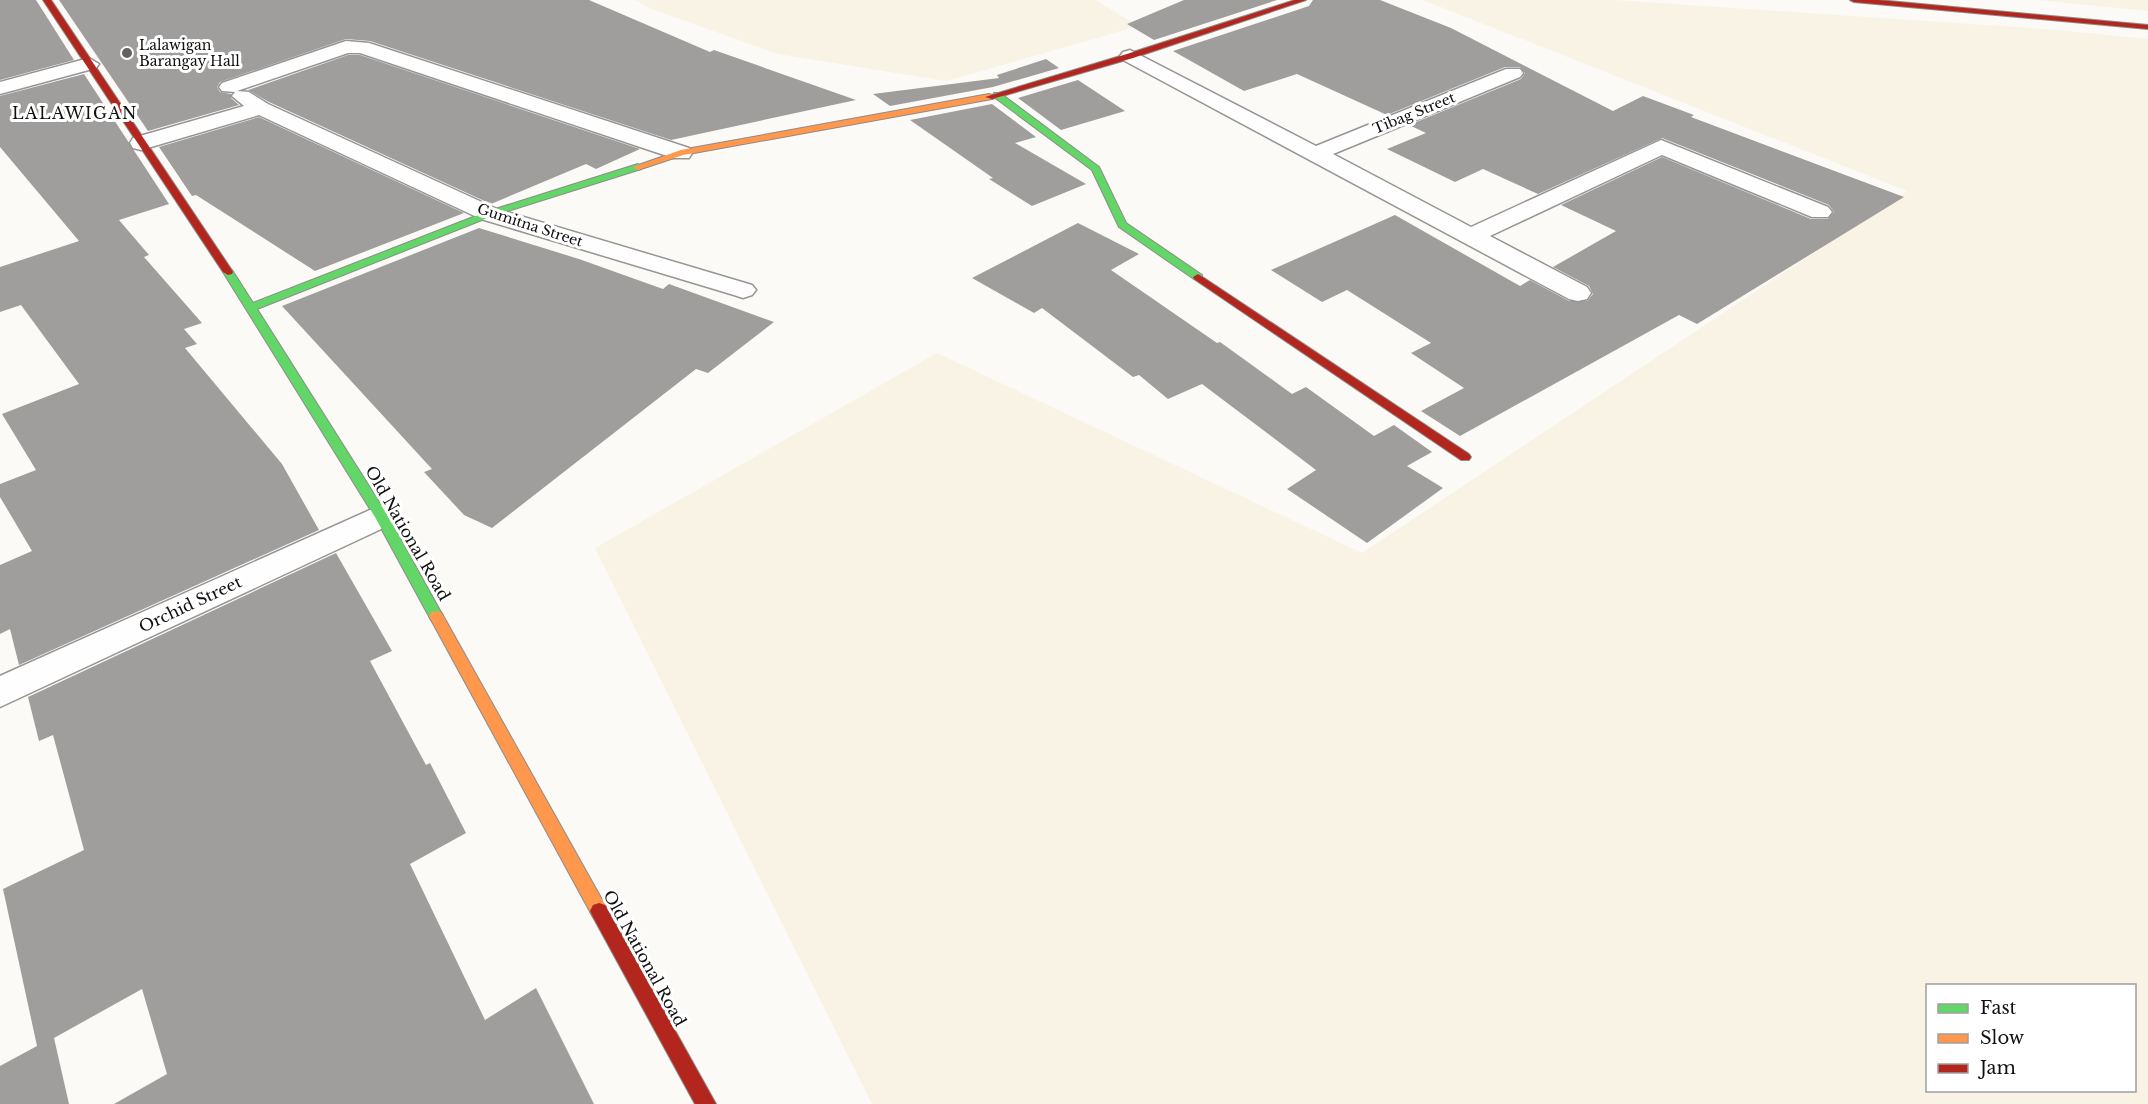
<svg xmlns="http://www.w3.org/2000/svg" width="2148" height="1104" viewBox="0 0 2148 1104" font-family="'Libre Baskerville',serif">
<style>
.farmland{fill:#f8f3e4;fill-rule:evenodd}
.building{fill:#a09e9c}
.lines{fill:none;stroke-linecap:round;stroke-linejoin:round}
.lane-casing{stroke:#969594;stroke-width:3}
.street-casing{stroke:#969594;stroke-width:3}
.fast-casing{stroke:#8d8c8b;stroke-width:2}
.slow-casing{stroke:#8d8c8b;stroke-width:2}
.jam-casing{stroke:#8d8c8b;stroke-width:2}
.lane{fill:#fffefe;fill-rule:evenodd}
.street{fill:#fffefe;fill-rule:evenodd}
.fast{fill:#63d668;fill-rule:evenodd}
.slow{fill:#ff974d;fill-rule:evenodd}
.jam{fill:#b3261e;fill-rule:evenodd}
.poi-dot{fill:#636261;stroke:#fff;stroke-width:2}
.labels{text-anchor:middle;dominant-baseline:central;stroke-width:6;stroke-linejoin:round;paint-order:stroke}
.far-poi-label{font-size:14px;fill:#101010;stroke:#fff;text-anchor:start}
.far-street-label{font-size:14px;fill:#101010;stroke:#fff}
.far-quarter-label{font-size:16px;letter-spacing:1.5px;fill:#101010;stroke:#fff}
.street-label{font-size:16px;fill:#101010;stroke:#fff}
</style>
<rect width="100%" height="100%" fill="#fcfaf7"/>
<g class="farmland">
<path d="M 635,0 L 1095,0 L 1139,26 L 946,81 L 777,54 L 652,9 Z"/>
<path d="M 1423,0 L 1615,0 L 2058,30 L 2148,39 L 2148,1104 L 872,1104 L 595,548 L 937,353 L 1362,553 L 1907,191 ZM 1928,986 L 2134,986 L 2134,1090 L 1928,1090 Z"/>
<path d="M 2038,0 L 2148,0 L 2148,11 Z"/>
</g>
<g class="building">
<path d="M 0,0 L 36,0 L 74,60 L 0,80 Z"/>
<path d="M 59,0 L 589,0 L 710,52 L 714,50 L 856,100 L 671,140 L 370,41 L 346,39 L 220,82 L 217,87 L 220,92 L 231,94 L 231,98 L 239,105 L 148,131 Z"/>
<path d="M 1184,0 L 1277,0 L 1154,40 L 1127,24 Z"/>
<path d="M 1313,0 L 1380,0 L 1451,28 L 1613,111 L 1643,96 L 1694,115 L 1691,117 L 1904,197 L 1697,324 L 1679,315 L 1460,436 L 1421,411 L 1464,388 L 1411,353 L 1431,343 L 1347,290 L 1322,302 L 1271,270 L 1395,215 L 1520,286 L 1530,280 L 1569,301 L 1587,301 L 1593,294 L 1589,286 L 1553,267 L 1616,231 L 1561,205 L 1662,157 L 1811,219 L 1828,219 L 1834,212 L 1829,205 L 1662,138 L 1538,194 L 1483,169 L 1455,182 L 1387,149 L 1426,133 L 1409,125 L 1521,79 L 1525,73 L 1520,67 L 1505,67 L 1387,115 L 1297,74 L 1244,91 L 1173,51 L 1309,6 Z"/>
<path d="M 348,55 L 360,55 L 640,149 L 596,169 L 586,164 L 491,204 L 269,102 L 248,90 Z"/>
<path d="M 1046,59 L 1059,68 L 993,87 L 890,106 L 873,94 L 999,78 L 997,75 Z"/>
<path d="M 84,74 L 169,204 L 119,220 L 149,255 L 144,257 L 202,323 L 184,329 L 197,344 L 185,348 L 282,464 L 319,530 L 19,665 L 10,629 L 0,634 L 0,565 L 32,551 L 0,497 L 0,484 L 36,470 L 2,414 L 79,384 L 21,305 L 0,312 L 0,267 L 79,241 L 0,147 L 0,96 Z"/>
<path d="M 1078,80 L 1125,111 L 1061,130 L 1018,98 Z"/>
<path d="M 992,104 L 1036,137 L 1015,143 L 1086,184 L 1032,206 L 989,179 L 993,178 L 910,120 Z"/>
<path d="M 259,117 L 464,213 L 315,271 L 196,195 L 192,196 L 159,147 Z"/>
<path d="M 1078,223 L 1139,254 L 1111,270 L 1217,343 L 1220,342 L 1292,394 L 1306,387 L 1374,436 L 1394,425 L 1432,452 L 1407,466 L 1443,488 L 1367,543 L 1287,489 L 1316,470 L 1202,384 L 1168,399 L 1139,375 L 1133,377 L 1042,308 L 1034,313 L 972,278 Z"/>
<path d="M 479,228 L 579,259 L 663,289 L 669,284 L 774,322 L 708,373 L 696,369 L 492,528 L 464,515 L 424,472 L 432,469 L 282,306 Z"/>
<path d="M 336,553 L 392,651 L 370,661 L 426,765 L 430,763 L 466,833 L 410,864 L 485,1020 L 536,988 L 594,1104 L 114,1104 L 167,1074 L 142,989 L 54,1038 L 69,1104 L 0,1104 L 0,1066 L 37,1046 L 3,889 L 84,850 L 53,735 L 39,741 L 28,697 Z"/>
</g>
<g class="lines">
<g class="lane-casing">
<path id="lane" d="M 89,58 L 99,64 L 96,68 L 0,94 L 0,82 Z"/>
</g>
<g class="street-casing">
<g id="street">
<path d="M 346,41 L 369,43 L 689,148 L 692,153 L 689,158 L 673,158 L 360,53 L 348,53 L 237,91 L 249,92 L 268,104 L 497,209 L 752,285 L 756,290 L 752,295 L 743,298 L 734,295 L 481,219 L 259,115 L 141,150 L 133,148 L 130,143 L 133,138 L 244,106 L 232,96 L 235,92 L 222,91 L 219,87 L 222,83 Z"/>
<path d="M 1130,50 L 1316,146 L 1506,69 L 1520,69 L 1523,73 L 1520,77 L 1333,154 L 1471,227 L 1661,140 L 1828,207 L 1832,212 L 1828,217 L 1812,217 L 1662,155 L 1490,236 L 1587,287 L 1591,293 L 1587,299 L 1578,301 L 1569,299 L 1123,60 L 1120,56 L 1123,52 Z"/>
<path d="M 381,505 L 392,508 L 397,516 L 392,524 L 0,707 L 0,676 Z"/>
</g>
</g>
<g class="fast-casing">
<g id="fast">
<path d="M 994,93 L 1000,93 L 1099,167 L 1126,223 L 1202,275 L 1202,279 L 1194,279 L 1119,227 L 1092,170 L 994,97 Z"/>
<path d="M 638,164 L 643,167 L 641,169 L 492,216 L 257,309 L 386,513 L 443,616 L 441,620 L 431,620 L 375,517 L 223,272 L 228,269 L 232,270 L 253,303 L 486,212 Z"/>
</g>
</g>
<g class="slow-casing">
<g id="slow">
<path d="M 989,94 L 992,95 L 992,99 L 683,155 L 638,170 L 633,167 L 681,150 Z"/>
<path d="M 436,611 L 441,612 L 605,905 L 608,911 L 605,917 L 599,919 L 593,917 L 429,616 L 431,612 Z"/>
</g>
</g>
<g class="jam-casing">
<g id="jam">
<path d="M 43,0 L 51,0 L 233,272 L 232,274 L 228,275 L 223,272 Z"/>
<path d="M 1295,0 L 1306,0 L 1133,58 L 992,99 L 985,97 L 1127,54 Z"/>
<path d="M 1850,0 L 1878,0 L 2148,25 L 2148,29 L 1854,2 Z"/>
<path d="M 1198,274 L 1469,454 L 1471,457 L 1469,460 L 1461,460 L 1194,279 L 1193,277 Z"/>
<path d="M 599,903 L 605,905 L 716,1104 L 695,1104 L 593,917 L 590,911 L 593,905 Z"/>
</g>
</g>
<use href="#lane" class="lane"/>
<use href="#street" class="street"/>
<use href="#fast" class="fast"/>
<use href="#slow" class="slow"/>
<use href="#jam" class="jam"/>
</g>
<circle class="poi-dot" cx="127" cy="53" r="6"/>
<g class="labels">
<g class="far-poi-label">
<text x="139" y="45">Lalawigan<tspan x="139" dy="16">Barangay Hall</tspan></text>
</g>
<g class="far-street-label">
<text transform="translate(1414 113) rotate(-22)">Tibag Street</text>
<text transform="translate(530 225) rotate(18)">Gumitna Street</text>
</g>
<g class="far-quarter-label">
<text x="75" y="113">LALAWIGAN</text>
</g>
<g class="street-label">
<text transform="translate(408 533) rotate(60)">Old National Road</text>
<text transform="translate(190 604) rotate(-25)">Orchid Street</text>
<text transform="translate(645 958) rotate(61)">Old National Road</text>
</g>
</g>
<rect x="1926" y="984" width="210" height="108" fill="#ffffff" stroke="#9f9f9f" stroke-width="1.5"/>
<rect x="1938" y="1004" width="30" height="9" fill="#63d668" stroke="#9f9f9f" stroke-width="1.5"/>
<text x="1980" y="1014" font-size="18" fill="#101010">Fast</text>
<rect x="1938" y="1034" width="30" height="9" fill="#ff974d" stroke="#9f9f9f" stroke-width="1.5"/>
<text x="1980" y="1044" font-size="18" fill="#101010">Slow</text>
<rect x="1938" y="1064" width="30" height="9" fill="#b3261e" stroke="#9f9f9f" stroke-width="1.5"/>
<text x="1980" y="1074" font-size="18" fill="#101010">Jam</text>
</svg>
